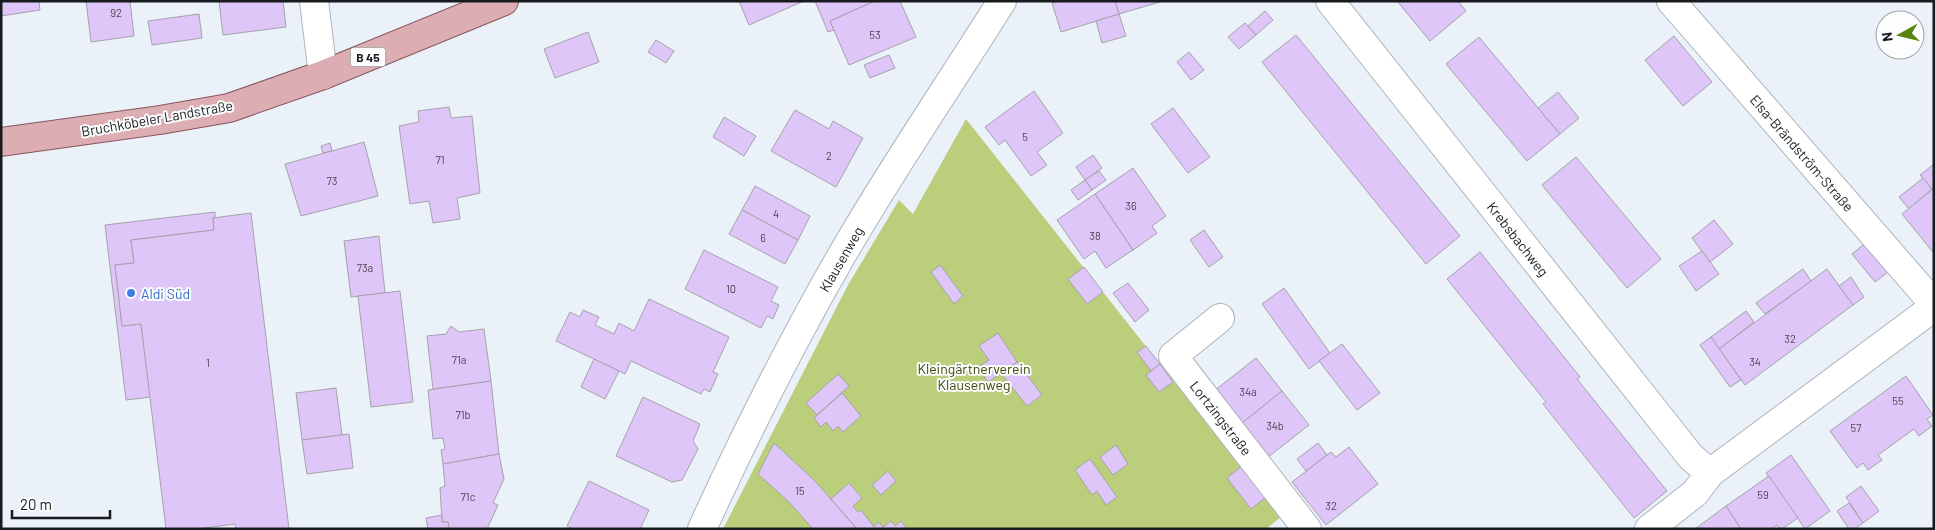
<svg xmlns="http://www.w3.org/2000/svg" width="1935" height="530" viewBox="0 0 1935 530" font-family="Barlow,sans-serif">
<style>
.green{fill:#bace7c}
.building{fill:#dfc6f9;stroke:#a5a2aa}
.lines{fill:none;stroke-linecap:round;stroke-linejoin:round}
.minor-casing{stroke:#adb4bb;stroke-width:30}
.major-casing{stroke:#88565d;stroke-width:30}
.minor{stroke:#fff;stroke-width:28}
.major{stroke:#dcadb3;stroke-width:28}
.shop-dot{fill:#3f7fe0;stroke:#fcfdff;stroke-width:2}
.labels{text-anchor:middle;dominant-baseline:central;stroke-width:4;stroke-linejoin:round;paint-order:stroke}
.number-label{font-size:11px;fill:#4a4654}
.shield{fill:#fcfdff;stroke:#5c5f61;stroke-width:1}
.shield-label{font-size:12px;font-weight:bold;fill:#181b1d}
.street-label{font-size:14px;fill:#181b1d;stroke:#fcfdff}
.shop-label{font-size:14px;fill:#366cbe;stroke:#fcfdff;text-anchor:start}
.park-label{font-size:14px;fill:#3f4b00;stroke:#fcfdff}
</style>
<rect width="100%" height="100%" fill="#eaf1f8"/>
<path class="green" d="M 966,119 L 1281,517 L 1266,529 L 723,529 L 848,285 L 899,200 L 913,214 Z"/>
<g class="building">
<path d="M 1,1 L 39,1 L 40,10 L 1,16 Z"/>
<path d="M 86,1 L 130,1 L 134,36 L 91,42 Z"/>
<path d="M 219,1 L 283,1 L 286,27 L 223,35 Z"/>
<path d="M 739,1 L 804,1 L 749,25 Z"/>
<path d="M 815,1 L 875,1 L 830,21 L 834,30 L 828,32 Z"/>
<path d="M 875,1 L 900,1 L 916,37 L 849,65 L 830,21 Z"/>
<path d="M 1060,1 L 1115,1 L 1119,14 L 1061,32 L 1052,3 Z"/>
<path d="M 1115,1 L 1159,1 L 1160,2 L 1119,14 Z"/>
<path d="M 1397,1 L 1458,1 L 1466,11 L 1430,41 Z"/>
<path d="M 1265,11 L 1273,20 L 1256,35 L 1248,26 Z"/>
<path d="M 199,14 L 202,38 L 152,45 L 148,21 Z"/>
<path d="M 1119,14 L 1126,36 L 1102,43 L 1096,21 Z"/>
<path d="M 1245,23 L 1256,35 L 1239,49 L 1228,37 Z"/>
<path d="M 588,32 L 599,62 L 555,78 L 544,49 Z"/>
<path d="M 1296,35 L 1460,236 L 1426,264 L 1262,62 Z"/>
<path d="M 1674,36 L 1712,82 L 1683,106 L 1645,60 Z"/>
<path d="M 1479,37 L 1560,134 L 1527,161 L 1446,64 Z"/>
<path d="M 656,40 L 674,51 L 666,63 L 648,52 Z"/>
<path d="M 1189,52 L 1204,70 L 1191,80 L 1177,62 Z"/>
<path d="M 889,55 L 895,68 L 870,78 L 864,65 Z"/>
<path d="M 1034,91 L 1063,133 L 1037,152 L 1047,165 L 1031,176 L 1005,140 L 999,145 L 985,127 Z"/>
<path d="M 1558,92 L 1579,118 L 1560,134 L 1538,108 Z"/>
<path d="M 449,107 L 451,118 L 472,116 L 480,193 L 457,198 L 460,219 L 433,223 L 429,201 L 410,204 L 399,126 L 419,122 L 418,111 Z"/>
<path d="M 1173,108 L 1210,157 L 1188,173 L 1151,124 Z"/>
<path d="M 795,110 L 829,129 L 833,121 L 863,138 L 836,187 L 771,151 Z"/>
<path d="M 724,117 L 756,136 L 744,156 L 713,137 Z"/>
<path d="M 364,142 L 378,196 L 301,216 L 285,164 Z"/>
<path d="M 330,143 L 332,151 L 323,153 L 321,146 Z"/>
<path d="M 1093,155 L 1102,168 L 1085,180 L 1076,167 Z"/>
<path d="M 1576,157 L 1661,259 L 1627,288 L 1542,185 Z"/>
<path d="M 1934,164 L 1934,188 L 1932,189 L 1920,175 Z"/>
<path d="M 1133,168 L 1166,216 L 1152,226 L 1157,233 L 1133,250 L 1095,194 Z"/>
<path d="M 1099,171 L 1106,180 L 1092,190 L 1085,180 Z"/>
<path d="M 1923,178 L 1932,189 L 1909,209 L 1899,197 Z"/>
<path d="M 1085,180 L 1092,190 L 1078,200 L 1071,190 Z"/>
<path d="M 755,186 L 810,216 L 798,240 L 742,210 Z"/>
<path d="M 1934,188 L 1934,250 L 1932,251 L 1902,214 Z"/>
<path d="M 1095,194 L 1133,250 L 1106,268 L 1095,251 L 1084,259 L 1057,220 Z"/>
<path d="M 742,210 L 798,240 L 785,264 L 729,234 Z"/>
<path d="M 215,212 L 215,217 L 213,218 L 214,230 L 131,240 L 134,263 L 115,265 L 122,326 L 141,324 L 151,397 L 126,400 L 105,225 Z"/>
<path d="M 251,213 L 289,529 L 236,529 L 235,524 L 197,529 L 166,529 L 141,324 L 122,326 L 115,265 L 134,263 L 131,240 L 214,230 L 213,218 Z"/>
<path d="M 1714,220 L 1733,244 L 1710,262 L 1692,238 Z"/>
<path d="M 1204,230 L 1223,257 L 1209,267 L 1190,240 Z"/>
<path d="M 379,236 L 385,293 L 351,297 L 344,241 Z"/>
<path d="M 1868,241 L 1892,269 L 1875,282 L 1852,254 Z"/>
<path d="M 704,250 L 778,287 L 771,301 L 779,305 L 773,319 L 767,316 L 761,328 L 685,289 Z"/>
<path d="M 1702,251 L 1719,274 L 1696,291 L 1679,266 Z"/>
<path d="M 1480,252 L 1580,377 L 1577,379 L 1667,491 L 1634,518 L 1543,404 L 1546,402 L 1447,279 Z"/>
<path d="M 940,265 L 963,296 L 954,304 L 931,272 Z"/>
<path d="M 1084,267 L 1103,292 L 1087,304 L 1068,279 Z"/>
<path d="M 1803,269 L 1811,281 L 1765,314 L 1756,303 Z"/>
<path d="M 1827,269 L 1853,305 L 1745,385 L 1719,349 Z"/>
<path d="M 1851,277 L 1864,297 L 1853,305 L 1839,286 Z"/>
<path d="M 1128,283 L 1149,310 L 1135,322 L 1113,293 Z"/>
<path d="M 1284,288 L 1330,353 L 1309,369 L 1262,304 Z"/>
<path d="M 400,291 L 413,402 L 371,407 L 358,296 Z"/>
<path d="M 649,299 L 729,337 L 713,372 L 718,374 L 710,392 L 704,389 L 701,394 L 631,361 L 625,374 L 556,341 L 570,312 L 580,317 L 583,310 L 599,317 L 595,325 L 614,334 L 619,323 L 634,331 Z"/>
<path d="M 1746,311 L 1754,322 L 1719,349 L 1711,337 Z"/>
<path d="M 451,326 L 459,332 L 484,329 L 491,381 L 433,389 L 427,336 L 446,334 Z"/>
<path d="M 998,333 L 1017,362 L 988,382 L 978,367 L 989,360 L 979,346 Z"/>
<path d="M 1711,337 L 1741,380 L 1730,387 L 1700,345 Z"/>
<path d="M 1342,344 L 1380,393 L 1357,410 L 1319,361 Z"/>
<path d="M 1146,346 L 1160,364 L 1151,371 L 1137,352 Z"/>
<path d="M 1256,358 L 1282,391 L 1241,424 L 1214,391 Z"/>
<path d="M 594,359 L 619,371 L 605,399 L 581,387 Z"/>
<path d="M 1017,362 L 1042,395 L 1027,406 L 1001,373 Z"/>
<path d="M 1160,364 L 1173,382 L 1159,392 L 1146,375 Z"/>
<path d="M 838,374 L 849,386 L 817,415 L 806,403 Z"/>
<path d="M 1906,376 L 1933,415 L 1927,419 L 1932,426 L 1919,436 L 1914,429 L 1878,455 L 1882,460 L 1868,470 L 1863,463 L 1857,468 L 1830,431 Z"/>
<path d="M 491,381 L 499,454 L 443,464 L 441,450 L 445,449 L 443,438 L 433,439 L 428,390 Z"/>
<path d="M 336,388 L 342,435 L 302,440 L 296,393 Z"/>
<path d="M 1282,391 L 1309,425 L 1267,458 L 1241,424 Z"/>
<path d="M 842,393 L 861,416 L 843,432 L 838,426 L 833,431 L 826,422 L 821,427 L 814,418 Z"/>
<path d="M 643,397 L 700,424 L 693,441 L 698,449 L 682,480 L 672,482 L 616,456 Z"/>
<path d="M 349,434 L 353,468 L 307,474 L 302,440 Z"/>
<path d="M 774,443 L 815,481 L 857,529 L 813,529 L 790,503 L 758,474 Z"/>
<path d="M 1318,443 L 1327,455 L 1306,471 L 1297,459 Z"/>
<path d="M 1116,445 L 1128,464 L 1113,475 L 1100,457 Z"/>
<path d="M 1349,447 L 1378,484 L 1326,525 L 1292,482 L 1331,452 L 1336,457 Z"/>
<path d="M 499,454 L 504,479 L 493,503 L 498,505 L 487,529 L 449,529 L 448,522 L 442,522 L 440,488 L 445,486 L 443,464 Z"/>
<path d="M 1791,455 L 1830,511 L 1805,529 L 1766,473 Z"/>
<path d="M 1090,459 L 1117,497 L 1106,505 L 1097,491 L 1092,495 L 1075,470 Z"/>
<path d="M 1242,466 L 1266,497 L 1251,509 L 1227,478 Z"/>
<path d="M 888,471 L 896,481 L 881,495 L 872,485 Z"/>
<path d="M 1769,476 L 1798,518 L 1782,529 L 1779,529 L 1777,525 L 1771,529 L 1741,529 L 1726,506 Z"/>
<path d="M 589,481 L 649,510 L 640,529 L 574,529 L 567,526 Z"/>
<path d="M 849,483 L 862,498 L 853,506 L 858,512 L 861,510 L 874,527 L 879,522 L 884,529 L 857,529 L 831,499 Z"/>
<path d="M 1861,486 L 1879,511 L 1863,523 L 1846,497 Z"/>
<path d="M 1849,503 L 1863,523 L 1854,529 L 1849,529 L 1837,511 Z"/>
<path d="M 1726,506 L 1741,529 L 1695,529 Z"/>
<path d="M 442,515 L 442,522 L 448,522 L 449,529 L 428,529 L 426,518 Z"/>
<path d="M 891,521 L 895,526 L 901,521 L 907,529 L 884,529 L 883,527 Z"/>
</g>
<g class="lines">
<g class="minor-casing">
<g id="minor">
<path d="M 314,1 L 323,75"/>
<path d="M 1330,1 L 1691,457 L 1710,473"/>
<path d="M 1671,1 L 1934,304"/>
<path d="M 1220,318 L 1173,356 L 1307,529"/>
<path d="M 702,529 C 744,437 789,347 839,260 C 890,171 948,87 1002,1"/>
<path d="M 1649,529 L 1695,493 L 1710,473 L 1934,307"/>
</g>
</g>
<g class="major-casing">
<path id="major" d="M 1,142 L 160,120 L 229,108 L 323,75 L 504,1"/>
</g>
<use href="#minor" class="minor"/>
<use href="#major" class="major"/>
</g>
<circle class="shop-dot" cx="131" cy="293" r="5"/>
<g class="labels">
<g class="number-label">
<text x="116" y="12">92</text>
<text x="875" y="34">53</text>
<text x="1025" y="136">5</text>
<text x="829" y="155">2</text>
<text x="440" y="159">71</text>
<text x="332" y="180">73</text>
<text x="1131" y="205">36</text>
<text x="776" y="213">4</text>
<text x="1095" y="235">38</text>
<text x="763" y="237">6</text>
<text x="365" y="267">73a</text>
<text x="731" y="288">10</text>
<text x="1790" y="338">32</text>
<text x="459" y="359">71a</text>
<text x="1755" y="361">34</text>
<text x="208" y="362">1</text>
<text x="1248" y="391">34a</text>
<text x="1898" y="400">55</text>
<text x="463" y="414">71b</text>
<text x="1275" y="425">34b</text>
<text x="1856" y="427">57</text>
<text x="800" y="490">15</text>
<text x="1763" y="494">59</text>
<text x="468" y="496">71c</text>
<text x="1331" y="505">32</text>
</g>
<rect class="shield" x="350.5" y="47.5" width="35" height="19" rx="4"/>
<g class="shield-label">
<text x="368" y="57">B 45</text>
</g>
<g class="street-label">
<text transform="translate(157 118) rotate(-10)">Bruchköbeler Landstraße</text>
<text transform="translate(1802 153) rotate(49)">Elsa-Brändström-Straße</text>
<text transform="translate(1518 239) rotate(52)">Krebsbachweg</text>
<text transform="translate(841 259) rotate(-60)">Klausenweg</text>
<text transform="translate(1221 418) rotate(52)">Lortzingstraße</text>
</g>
<g class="shop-label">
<text x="141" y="293">Aldi Süd</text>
</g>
<g class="park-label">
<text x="974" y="368">Kleingärtnerverein<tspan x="974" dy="16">Klausenweg</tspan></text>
</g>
</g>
<rect width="1935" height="530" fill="none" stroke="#181b1d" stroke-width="5"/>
<g transform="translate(1900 35) rotate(262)"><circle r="24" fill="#fcfdff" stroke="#a1a3a5"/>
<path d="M0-4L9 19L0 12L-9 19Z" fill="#588412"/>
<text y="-8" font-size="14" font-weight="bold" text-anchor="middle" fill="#181b1d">N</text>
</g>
<path d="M12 510v8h98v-8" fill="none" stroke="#181b1d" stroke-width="2.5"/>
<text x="20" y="510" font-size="15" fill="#181b1d" stroke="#fcfdff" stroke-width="4" paint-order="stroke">20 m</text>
</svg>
